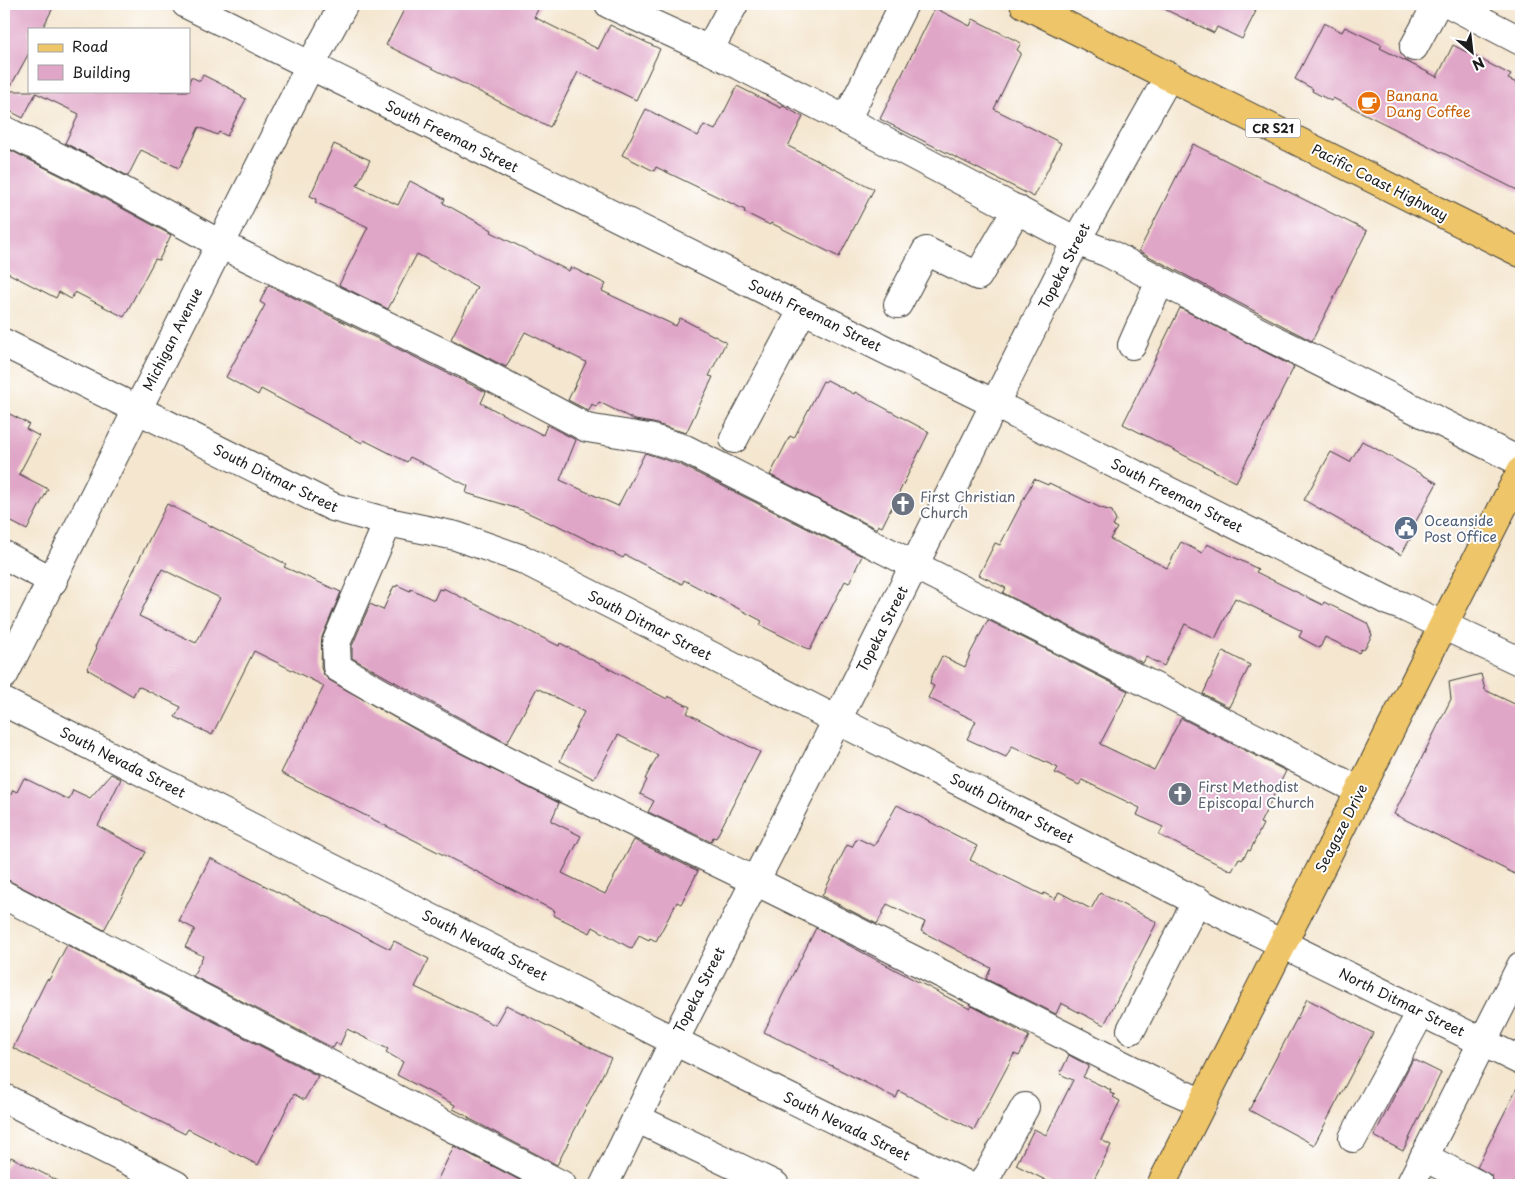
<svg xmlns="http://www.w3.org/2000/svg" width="1525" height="1189" viewBox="0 0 1525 1189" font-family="'Playpen Sans',sans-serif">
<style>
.building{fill:#e0a6c7;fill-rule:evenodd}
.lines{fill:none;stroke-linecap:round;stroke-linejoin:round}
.minor-casing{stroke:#3c3a37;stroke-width:30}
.major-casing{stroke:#3c3a37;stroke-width:30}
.minor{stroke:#fff;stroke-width:28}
.major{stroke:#eec569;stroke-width:28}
.labels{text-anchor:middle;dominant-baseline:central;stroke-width:4;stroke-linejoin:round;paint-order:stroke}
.shield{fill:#fff;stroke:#606060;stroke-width:1}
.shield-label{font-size:12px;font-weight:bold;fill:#1c1c1c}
.food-label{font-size:14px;fill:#c56008;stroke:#fff;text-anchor:start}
.street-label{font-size:14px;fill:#1c1c1c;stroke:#fff}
.worship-label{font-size:14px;fill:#5b616d;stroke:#fff;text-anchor:start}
.service-label{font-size:14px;fill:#4e5e75;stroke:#fff;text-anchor:start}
</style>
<rect width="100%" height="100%" fill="#fff"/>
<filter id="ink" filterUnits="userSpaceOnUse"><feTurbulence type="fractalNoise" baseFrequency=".02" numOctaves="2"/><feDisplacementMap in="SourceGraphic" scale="10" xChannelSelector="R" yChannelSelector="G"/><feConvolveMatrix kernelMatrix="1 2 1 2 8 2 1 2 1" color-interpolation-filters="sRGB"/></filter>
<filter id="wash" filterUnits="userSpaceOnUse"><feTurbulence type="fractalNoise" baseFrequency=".0096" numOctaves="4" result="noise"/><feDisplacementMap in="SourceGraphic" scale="20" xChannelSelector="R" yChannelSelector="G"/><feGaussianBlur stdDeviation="1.12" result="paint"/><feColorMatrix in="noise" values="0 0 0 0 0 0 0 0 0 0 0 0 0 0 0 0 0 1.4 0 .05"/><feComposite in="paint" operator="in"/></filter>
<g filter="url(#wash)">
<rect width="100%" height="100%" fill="#f4e6cf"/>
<g id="blocks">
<g class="building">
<path d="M 4,4 L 55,4 L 42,29 L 29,29 L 29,53 L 8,91 L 189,91 L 189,82 L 191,77 L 200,81 L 203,75 L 235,91 L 235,93 L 246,99 L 227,136 L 219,132 L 217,135 L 199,127 L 179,168 L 141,150 L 128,176 L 65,143 L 79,114 L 36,93 L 23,118 L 4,108 Z"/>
<path d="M 407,4 L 541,4 L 534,17 L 598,49 L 610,25 L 660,49 L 636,100 L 578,72 L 550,127 L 386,45 Z"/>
<path d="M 1154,4 L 1257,4 L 1254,11 L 1256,11 L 1242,39 L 1217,27 L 1214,33 Z"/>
<path d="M 935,8 L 970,26 L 973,19 L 1021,43 L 1017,50 L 1021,53 L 994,109 L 1061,143 L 1034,197 L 880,119 Z"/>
<path d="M 1324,23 L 1342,32 L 1345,27 L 1382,45 L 1380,48 L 1437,77 L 1453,45 L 1511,75 L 1508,79 L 1521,85 L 1521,192 L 1333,98 L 1331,101 L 1312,91 L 1313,89 L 1295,79 Z"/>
<path d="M 737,86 L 781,108 L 783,106 L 803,117 L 788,146 L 874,189 L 839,257 L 771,223 L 770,225 L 744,212 L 745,210 L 656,167 L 654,171 L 622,155 L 646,109 L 698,136 L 704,125 L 715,130 Z"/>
<path d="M 334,144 L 370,160 L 357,186 L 398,205 L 410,181 L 445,199 L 443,203 L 492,230 L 491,232 L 569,271 L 571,267 L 606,284 L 602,291 L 676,326 L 680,318 L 726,342 L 709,376 L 713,377 L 686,433 L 653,423 L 635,420 L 599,402 L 596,407 L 592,404 L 589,411 L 568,400 L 586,362 L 525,332 L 506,367 L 451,339 L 477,287 L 417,254 L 388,309 L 339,285 L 368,227 L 315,202 L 317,199 L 310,196 Z"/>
<path d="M 1193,144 L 1367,231 L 1312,341 L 1139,251 Z"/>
<path d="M 10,150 L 85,188 L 171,235 L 159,260 L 155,259 L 124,317 L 75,292 L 71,299 L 59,292 L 56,298 L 4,271 L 4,161 Z"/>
<path d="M 268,285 L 486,392 L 481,403 L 543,435 L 547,425 L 576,440 L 560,480 L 618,506 L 645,453 L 679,464 L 862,556 L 849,583 L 845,581 L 810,650 L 760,625 L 762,621 L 684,580 L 682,584 L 625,555 L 623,558 L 553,523 L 552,524 L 522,510 L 466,493 L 468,486 L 410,457 L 407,462 L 364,440 L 362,443 L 261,389 L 258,395 L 226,377 L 265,305 L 260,302 Z"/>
<path d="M 1180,308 L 1294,367 L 1236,482 L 1123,424 Z"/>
<path d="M 827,380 L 854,394 L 855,392 L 929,432 L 882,527 L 878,525 L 877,529 L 770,475 L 790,436 L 794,438 L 823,381 L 825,382 Z"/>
<path d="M 4,411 L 29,424 L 26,429 L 39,436 L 19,474 L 48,489 L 27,530 L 4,518 Z"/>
<path d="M 1362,441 L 1437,483 L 1410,532 L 1413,534 L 1401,555 L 1304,500 L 1331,452 L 1350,462 Z"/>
<path d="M 1034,479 L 1048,485 L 1049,483 L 1101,508 L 1112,511 L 1116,521 L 1113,526 L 1117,528 L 1110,539 L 1167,568 L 1181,542 L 1202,553 L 1207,544 L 1258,569 L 1256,572 L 1323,605 L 1324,602 L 1367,623 L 1372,635 L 1364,650 L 1361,649 L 1359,653 L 1325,637 L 1320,648 L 1299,637 L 1302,631 L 1235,598 L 1215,639 L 1185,624 L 1164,666 L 1146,657 L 1143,663 L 1003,593 L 1006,588 L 979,575 L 995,543 L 1000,545 Z"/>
<path d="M 167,504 L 286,564 L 284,567 L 341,592 L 322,637 L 321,668 L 324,675 L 329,680 L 432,739 L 559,803 L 551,821 L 581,836 L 562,873 L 605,894 L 634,840 L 698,871 L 681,904 L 677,902 L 656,941 L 650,938 L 649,940 L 639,935 L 632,949 L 593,927 L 590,933 L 553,915 L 555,911 L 281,773 L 324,686 L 254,651 L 212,735 L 175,717 L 181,707 L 138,686 L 133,696 L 87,669 L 97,648 L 95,647 ZM 162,569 L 220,598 L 196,643 L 139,616 Z"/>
<path d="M 397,585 L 410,591 L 411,589 L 434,600 L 439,589 L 442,590 L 443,588 L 559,646 L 560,643 L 667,699 L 668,696 L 690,707 L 687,713 L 760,752 L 716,838 L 713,837 L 711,842 L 648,812 L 654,801 L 640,794 L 647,780 L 645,779 L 658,755 L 618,735 L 594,779 L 560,761 L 584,712 L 537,688 L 507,743 L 447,711 L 352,658 L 352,646 L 370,604 L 383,610 L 394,586 L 396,587 Z"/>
<path d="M 988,620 L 1128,691 L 1100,744 L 1154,770 L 1181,718 L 1286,771 L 1260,823 L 1263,824 L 1250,851 L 1248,850 L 1242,860 L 1239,858 L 1232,871 L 1159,835 L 1163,827 L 1137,815 L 1140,808 L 1082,780 L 1079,785 L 1055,773 L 1058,768 L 1012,746 L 1006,757 L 967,739 L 976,721 L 928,698 L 934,686 L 930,684 L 931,678 L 942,656 L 965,667 L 971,652 Z"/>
<path d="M 1223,651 L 1250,665 L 1229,707 L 1203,694 Z"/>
<path d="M 1481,674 L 1485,690 L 1521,707 L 1521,877 L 1394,814 L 1451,699 L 1449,682 Z"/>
<path d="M 111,774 L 121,779 L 98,826 L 146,852 L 104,930 L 4,878 L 4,811 L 13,790 L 17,792 L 24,778 L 69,800 L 73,790 L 90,798 Z"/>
<path d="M 897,805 L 977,846 L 970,860 L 1043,895 L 1044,893 L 1055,899 L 1059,892 L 1091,909 L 1100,893 L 1157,922 L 1104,1025 L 1061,1003 L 1056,1014 L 986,979 L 991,968 L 921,931 L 925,922 L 887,904 L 877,924 L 822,896 L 847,845 L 852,847 L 857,838 L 874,846 Z"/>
<path d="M 210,858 L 390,949 L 394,941 L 429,959 L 415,987 L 495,1025 L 506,1005 L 611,1058 L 557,1165 L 468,1118 L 469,1117 L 453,1109 L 455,1105 L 397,1075 L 403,1062 L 386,1052 L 388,1049 L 347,1029 L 340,1045 L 336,1043 L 333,1048 L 193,976 L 203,956 L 185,947 L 195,929 L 179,921 Z"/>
<path d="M 816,928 L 970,1009 L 972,1006 L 1029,1036 L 1019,1056 L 1014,1054 L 974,1130 L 899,1091 L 896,1098 L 764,1032 Z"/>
<path d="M 67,945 L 318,1076 L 304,1100 L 294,1094 L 258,1165 L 188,1129 L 185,1134 L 13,1048 L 47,979 L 49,980 Z"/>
<path d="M 1307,999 L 1373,1033 L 1314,1145 L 1249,1110 Z"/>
<path d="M 1069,1055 L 1089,1066 L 1083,1077 L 1111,1090 L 1110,1093 L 1115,1095 L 1113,1097 L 1120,1101 L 1101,1140 L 1111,1145 L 1091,1185 L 1055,1185 L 1016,1165 L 1034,1129 L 1046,1135 L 1073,1080 L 1060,1074 Z"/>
<path d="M 1413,1059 L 1441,1073 L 1403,1151 L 1374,1136 Z"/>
<path d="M 1521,1080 L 1521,1185 L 1494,1185 L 1492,1176 L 1477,1167 Z"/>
<path d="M 454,1146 L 529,1185 L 435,1185 Z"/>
<path d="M 11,1157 L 66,1185 L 4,1185 L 4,1170 Z"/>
</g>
</g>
</g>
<g filter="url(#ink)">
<use href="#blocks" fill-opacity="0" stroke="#3c3a37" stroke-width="1"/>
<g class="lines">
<g class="minor-casing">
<g id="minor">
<path d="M 186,4 L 995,404 L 1388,601 L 1402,606 L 1521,662"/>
<path d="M 609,4 L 709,50 L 827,110 L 1076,241 L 1108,253 L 1261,333 L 1521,462"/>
<path d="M 1450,4 L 1521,41"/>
<path d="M 1414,47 L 1437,4"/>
<path d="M 709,50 L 734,4"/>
<path d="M 846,120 L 904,4"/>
<path d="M 4,130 L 92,174 L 220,244 L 476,369 L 587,428 L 649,438 L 685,449 L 1360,791"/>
<path d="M 898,304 L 926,251 L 978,276 L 1017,209"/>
<path d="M 4,343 L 333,507 L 388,522 L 456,536 L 522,559 L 837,720 L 1240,923 L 1521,1061"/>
<path d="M 1132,345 L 1160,281"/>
<path d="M 734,439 L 803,309"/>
<path d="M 388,522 L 336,643 L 337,667 C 471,748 615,812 755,881 C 892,948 1027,1017 1162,1085 L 1203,1103"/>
<path d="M 4,555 L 53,581"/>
<path d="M 4,675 L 310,66 L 344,4"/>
<path d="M 4,702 L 674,1041 L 967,1185"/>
<path d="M 4,895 L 562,1185"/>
<path d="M 1131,1030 L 1197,900"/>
<path d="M 4,1098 L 176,1185"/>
<path d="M 636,1118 L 775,1185"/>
<path d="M 1353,1138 L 1421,1012"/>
<path d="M 1424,1157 L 1479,1185"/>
<path d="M 604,1185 L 674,1041 L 837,720 L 1076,241 L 1169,76"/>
<path d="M 982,1185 L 1025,1107"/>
<path d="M 1410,1185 L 1521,966"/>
</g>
</g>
<g class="major-casing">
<g id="major">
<path d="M 1024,4 L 1521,253"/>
<path d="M 1161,1185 L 1521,471"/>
</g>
</g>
<use href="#minor" class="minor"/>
<use href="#major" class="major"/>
</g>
</g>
<defs>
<g id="cafe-disc" transform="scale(1.25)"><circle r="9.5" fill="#e8710a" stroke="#fff"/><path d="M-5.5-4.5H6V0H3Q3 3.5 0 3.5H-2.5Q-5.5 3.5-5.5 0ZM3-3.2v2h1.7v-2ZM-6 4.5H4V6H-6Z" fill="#fff"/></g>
<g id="church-disc" transform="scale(1.25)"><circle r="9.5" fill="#6b7280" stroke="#fff"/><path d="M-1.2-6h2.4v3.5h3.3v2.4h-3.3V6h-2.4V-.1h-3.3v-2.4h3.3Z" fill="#fff"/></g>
<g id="civic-disc" transform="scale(1.25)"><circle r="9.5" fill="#5c6f8a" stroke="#fff"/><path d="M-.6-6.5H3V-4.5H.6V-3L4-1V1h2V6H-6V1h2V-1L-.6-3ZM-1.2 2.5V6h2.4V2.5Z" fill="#fff"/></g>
</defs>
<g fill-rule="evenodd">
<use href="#cafe-disc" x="1369" y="103"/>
<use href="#church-disc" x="903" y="504"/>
<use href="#civic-disc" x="1406" y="528"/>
<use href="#church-disc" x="1180" y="794"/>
</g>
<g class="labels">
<rect class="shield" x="1245.5" y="118.5" width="55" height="19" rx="4"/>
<g class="shield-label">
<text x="1273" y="128">CR S21</text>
</g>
<g class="food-label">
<text x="1386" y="95">Banana<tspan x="1386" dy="16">Dang Coffee</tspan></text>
</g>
<g class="street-label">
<text transform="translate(452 136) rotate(26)">South Freeman Street</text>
<text transform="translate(1380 182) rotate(27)">Pacific Coast Highway</text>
<text transform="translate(1064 266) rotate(-63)">Topeka Street</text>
<text transform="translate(815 315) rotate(26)">South Freeman Street</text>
<text transform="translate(172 339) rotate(-63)">Michigan Avenue</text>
<text transform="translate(276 478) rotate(26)">South Ditmar Street</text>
<text transform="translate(1177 495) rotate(27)">South Freeman Street</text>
<text transform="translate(650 625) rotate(27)">South Ditmar Street</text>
<text transform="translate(882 629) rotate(-63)">Topeka Street</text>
<text transform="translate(123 762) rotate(27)">South Nevada Street</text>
<text transform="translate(1012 808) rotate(27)">South Ditmar Street</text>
<text transform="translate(1341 828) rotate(-63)">Seagaze Drive</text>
<text transform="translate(485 945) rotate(27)">South Nevada Street</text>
<text transform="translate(699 990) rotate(-63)">Topeka Street</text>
<text transform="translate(1402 1002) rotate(26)">North Ditmar Street</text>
<text transform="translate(847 1126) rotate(26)">South Nevada Street</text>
</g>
<g class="worship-label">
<text x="920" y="496">First Christian<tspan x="920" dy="16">Church</tspan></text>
<text x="1198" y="786">First Methodist<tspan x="1198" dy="16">Episcopal Church</tspan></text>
</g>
<g class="service-label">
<text x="1424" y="520">Oceanside<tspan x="1424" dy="16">Post Office</tspan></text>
</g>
</g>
<rect width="1525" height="1189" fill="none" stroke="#fff" stroke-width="20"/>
<rect x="28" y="28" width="162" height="65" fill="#ffffff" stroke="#a4a4a4"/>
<rect x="38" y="44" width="25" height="8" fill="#eec569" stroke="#a4a4a4"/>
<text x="72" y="52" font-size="15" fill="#1c1c1c">Road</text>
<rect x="38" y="65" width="25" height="15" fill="#e0a6c7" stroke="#a4a4a4"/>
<text x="72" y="78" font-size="15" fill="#1c1c1c">Building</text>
<g transform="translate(1472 52) rotate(152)" stroke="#ffffff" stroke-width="4" paint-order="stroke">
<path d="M0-4L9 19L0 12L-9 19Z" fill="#1c1c1c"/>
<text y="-8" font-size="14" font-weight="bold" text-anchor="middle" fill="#1c1c1c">N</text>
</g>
</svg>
